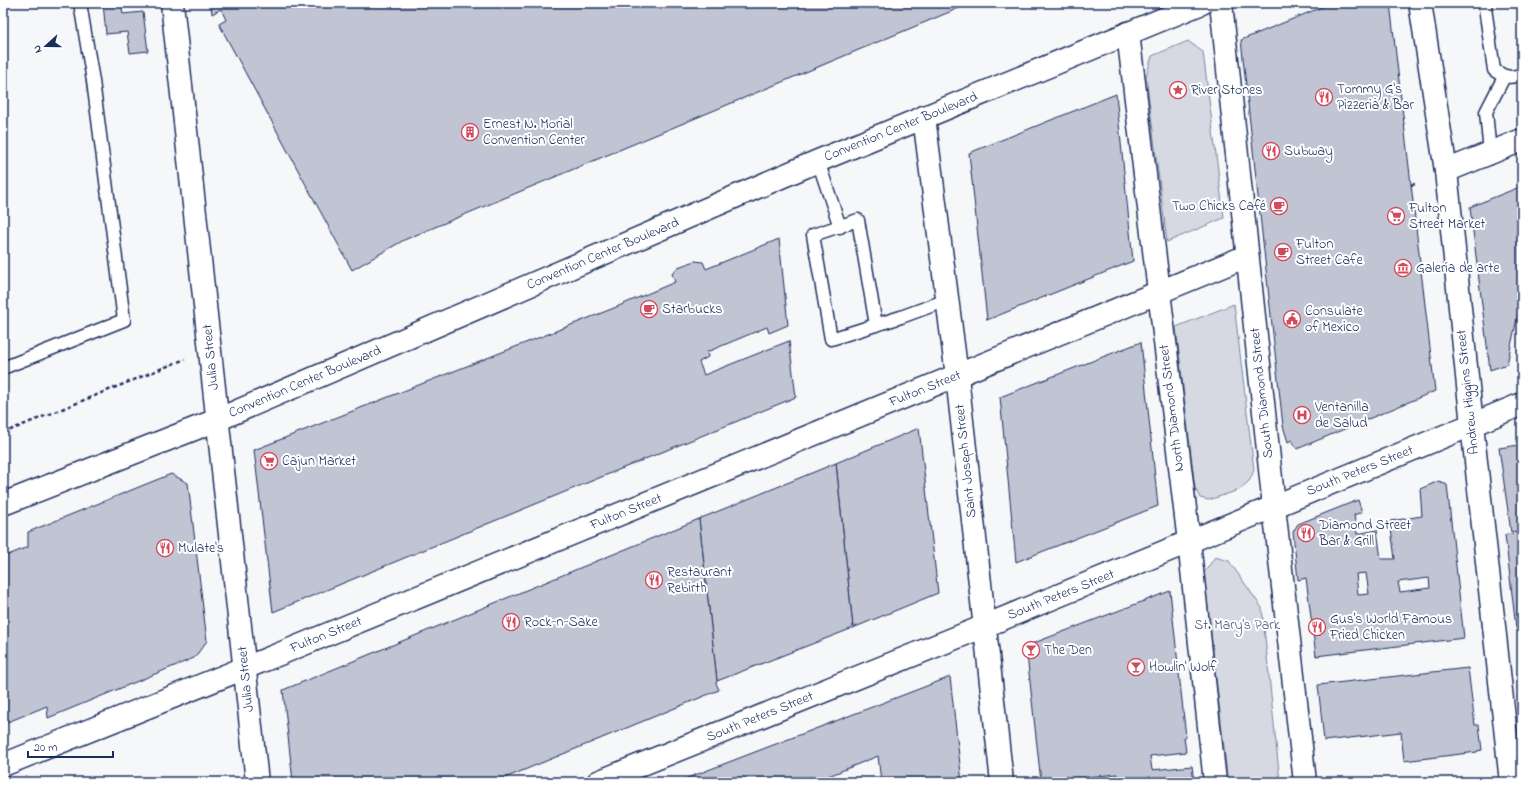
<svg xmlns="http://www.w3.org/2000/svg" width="1525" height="785" viewBox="0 0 1525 785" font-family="'Indie Flower',sans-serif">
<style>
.green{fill:#d6d9e2;stroke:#7884a0}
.building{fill:#c0c4d3;stroke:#1b2f5e;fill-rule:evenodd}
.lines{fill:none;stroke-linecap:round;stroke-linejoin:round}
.lane-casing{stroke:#1b2f5e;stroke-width:15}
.street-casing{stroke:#1b2f5e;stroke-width:25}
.secondary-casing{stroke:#1b2f5e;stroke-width:25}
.path{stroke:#1b2f5e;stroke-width:2.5;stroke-dasharray:4 3;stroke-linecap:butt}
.lane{stroke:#fff;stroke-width:12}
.street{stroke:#fff;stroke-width:22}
.secondary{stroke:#fff;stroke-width:22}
.labels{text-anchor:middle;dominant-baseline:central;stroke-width:4;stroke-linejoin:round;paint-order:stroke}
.poi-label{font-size:14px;fill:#1b2f5e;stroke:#fff;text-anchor:start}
.street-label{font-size:14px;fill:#1b2f5e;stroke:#fff}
.park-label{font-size:14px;fill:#4a5a7f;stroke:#fff}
</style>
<rect width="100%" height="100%" fill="#f6f7f9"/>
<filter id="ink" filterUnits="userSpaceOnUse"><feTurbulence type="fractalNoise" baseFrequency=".025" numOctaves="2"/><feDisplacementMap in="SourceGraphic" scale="8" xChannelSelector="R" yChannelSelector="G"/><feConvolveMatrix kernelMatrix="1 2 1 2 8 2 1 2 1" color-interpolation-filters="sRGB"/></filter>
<g filter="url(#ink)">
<g class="green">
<path d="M 1188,41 L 1203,52 L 1224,218 L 1167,242 L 1146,76 L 1152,56 Z"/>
<path d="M 1234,304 L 1254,470 L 1250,480 L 1239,490 L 1209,500 L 1200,498 L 1195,488 L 1176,327 Z"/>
<path d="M 1215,557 L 1229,561 L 1262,608 L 1280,782 L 1228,782 L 1204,573 Z"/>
</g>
<g class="building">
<path d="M 103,3 L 121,3 L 123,14 L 143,12 L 148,51 L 130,53 L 127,32 L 106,34 Z"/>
<path d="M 211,3 L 971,3 L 404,240 L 352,270 L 219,24 L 226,20 L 221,9 L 212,14 Z"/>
<path d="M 1332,3 L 1390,3 L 1435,391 L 1297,449 L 1292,440 L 1288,442 L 1283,426 L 1241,40 Z"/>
<path d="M 1116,94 L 1133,261 L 987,320 L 969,153 Z"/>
<path d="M 1522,186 L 1522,296 L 1507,364 L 1490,370 L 1470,207 Z"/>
<path d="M 779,239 L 788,325 L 769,333 L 767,327 L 707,352 L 708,357 L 699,362 L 704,375 L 789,341 L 796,397 L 273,612 L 254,450 L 614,308 L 675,282 L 672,274 L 678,267 L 695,261 L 703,262 L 706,269 Z"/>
<path d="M 1141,342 L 1158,506 L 1016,562 L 1000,397 Z"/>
<path d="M 919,428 L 938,593 L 853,628 L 836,463 Z"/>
<path d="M 1522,441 L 1522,530 L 1511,532 L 1499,448 L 1519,445 L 1518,442 Z"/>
<path d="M 836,463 L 853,628 L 717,681 L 699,519 Z"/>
<path d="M 171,474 L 188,483 L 207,641 L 194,658 L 48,718 L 47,706 L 3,724 L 3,557 L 28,547 L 28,532 Z"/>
<path d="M 1439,481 L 1447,485 L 1464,638 L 1316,656 L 1306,578 L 1298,580 L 1293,532 L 1298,524 L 1358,500 L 1362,512 L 1354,515 L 1357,534 L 1377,530 L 1381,559 L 1395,559 L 1390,521 L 1422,516 L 1420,489 ZM 1366,573 L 1369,594 L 1358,595 L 1356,574 ZM 1429,578 L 1430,588 L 1400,592 L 1398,582 Z"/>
<path d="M 699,519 L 717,681 L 716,683 L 719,690 L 495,782 L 293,782 L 283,690 Z"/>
<path d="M 1522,532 L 1522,638 L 1521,627 L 1516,628 L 1505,535 Z"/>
<path d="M 1170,591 L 1186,737 L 1184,737 L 1186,752 L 1150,756 L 1152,770 L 1192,766 L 1194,782 L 1072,782 L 1117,777 L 1117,774 L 1041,782 L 1026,646 Z"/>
<path d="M 1468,668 L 1475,725 L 1479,725 L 1482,750 L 1477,751 L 1477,752 L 1404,761 L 1401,732 L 1324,741 L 1318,685 Z"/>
<path d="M 950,677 L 962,782 L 881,782 L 878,756 L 814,782 L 677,782 Z"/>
</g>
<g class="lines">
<g class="lane-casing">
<g id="lane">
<path d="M 1486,3 L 1485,8 L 1494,70 C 1504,77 1511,79 1522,74"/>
<path d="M 1490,153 L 1486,112 L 1504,77"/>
<path d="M 818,161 L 840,227"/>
<path d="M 876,325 L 858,220 L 813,235 L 831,339 L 901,317 L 947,300"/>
<path d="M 3,368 L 124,320 L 93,81 L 80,3"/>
</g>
</g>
<g class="street-casing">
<g id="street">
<path d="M 172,3 L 257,782"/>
<path d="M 1221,3 L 1274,507 L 1305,782"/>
<path d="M 1128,33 L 1189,542 L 1215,782"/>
<path d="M 924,117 L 957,376 L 1002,782"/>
<path d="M 1446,171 L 1522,140"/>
<path d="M 3,765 L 282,653 L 1247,256"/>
<path d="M 598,782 L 985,626 L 1522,404"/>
</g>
</g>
<g class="secondary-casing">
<g id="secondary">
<path d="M 1420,3 L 1446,171 L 1472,425 L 1511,782"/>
<path d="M 3,504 L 217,420 L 818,161 L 1202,3"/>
</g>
</g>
<g class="path">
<path d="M 1411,185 L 1415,184"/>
<path d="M 3,433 L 185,359"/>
</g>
<use href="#lane" class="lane"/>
<use href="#street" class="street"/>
<use href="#secondary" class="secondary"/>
</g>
</g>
<defs>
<g id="sight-ring" transform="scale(0.9)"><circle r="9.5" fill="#fff" stroke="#d1495b" stroke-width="1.5"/><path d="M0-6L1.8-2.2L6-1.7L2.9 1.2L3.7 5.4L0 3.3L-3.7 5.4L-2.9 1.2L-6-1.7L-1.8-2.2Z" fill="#d1495b"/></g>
<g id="restaurant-ring" transform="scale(0.9)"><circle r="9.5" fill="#fff" stroke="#d1495b" stroke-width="1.5"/><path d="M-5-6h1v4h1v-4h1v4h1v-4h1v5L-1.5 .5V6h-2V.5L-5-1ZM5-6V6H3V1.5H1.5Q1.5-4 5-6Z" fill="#d1495b"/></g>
<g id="building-ring" transform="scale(0.9)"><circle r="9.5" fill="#fff" stroke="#d1495b" stroke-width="1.5"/><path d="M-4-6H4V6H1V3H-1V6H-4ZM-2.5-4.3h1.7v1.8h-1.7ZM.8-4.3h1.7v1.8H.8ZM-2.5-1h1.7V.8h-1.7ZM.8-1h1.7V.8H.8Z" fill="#d1495b"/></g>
<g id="cafe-ring" transform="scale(0.9)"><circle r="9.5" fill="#fff" stroke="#d1495b" stroke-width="1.5"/><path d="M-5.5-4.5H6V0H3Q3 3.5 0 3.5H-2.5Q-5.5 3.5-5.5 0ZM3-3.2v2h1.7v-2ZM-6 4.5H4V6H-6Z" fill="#d1495b"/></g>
<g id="supermarket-ring" transform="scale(0.9)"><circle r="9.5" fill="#fff" stroke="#d1495b" stroke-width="1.5"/><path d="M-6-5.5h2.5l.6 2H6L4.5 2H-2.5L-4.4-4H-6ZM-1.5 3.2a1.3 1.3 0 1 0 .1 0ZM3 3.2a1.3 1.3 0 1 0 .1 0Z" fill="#d1495b"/></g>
<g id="museum-ring" transform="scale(0.9)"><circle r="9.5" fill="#fff" stroke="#d1495b" stroke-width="1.5"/><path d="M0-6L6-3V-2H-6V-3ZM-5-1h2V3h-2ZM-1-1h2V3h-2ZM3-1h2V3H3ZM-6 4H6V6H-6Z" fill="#d1495b"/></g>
<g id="civic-ring" transform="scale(0.9)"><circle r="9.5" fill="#fff" stroke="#d1495b" stroke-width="1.5"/><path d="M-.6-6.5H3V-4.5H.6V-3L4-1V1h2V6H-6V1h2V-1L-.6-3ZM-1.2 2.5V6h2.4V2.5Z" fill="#d1495b"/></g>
<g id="hospital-ring" transform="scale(0.9)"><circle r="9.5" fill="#fff" stroke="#d1495b" stroke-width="1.5"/><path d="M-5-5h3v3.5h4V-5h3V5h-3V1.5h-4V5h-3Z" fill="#d1495b"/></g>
<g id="bar-ring" transform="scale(0.9)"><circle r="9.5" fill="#fff" stroke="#d1495b" stroke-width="1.5"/><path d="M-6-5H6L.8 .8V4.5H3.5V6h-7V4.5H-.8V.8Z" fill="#d1495b"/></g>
</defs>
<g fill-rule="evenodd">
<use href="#sight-ring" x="1178" y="90"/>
<use href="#restaurant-ring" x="1324" y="97"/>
<use href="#building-ring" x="470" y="132"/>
<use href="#restaurant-ring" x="1271" y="151"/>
<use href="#cafe-ring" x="1279" y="206"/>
<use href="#supermarket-ring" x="1396" y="216"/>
<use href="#cafe-ring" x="1283" y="252"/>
<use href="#museum-ring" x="1403" y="268"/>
<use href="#cafe-ring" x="649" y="309"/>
<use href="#civic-ring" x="1292" y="319"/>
<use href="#hospital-ring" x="1302" y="415"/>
<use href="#supermarket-ring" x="269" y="461"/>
<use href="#restaurant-ring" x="1306" y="533"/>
<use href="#restaurant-ring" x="165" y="548"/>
<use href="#restaurant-ring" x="654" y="580"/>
<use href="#restaurant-ring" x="511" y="622"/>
<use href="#restaurant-ring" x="1317" y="627"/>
<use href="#bar-ring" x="1031" y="650"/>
<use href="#bar-ring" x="1136" y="667"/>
</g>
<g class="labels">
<g class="poi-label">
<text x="1337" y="89">Tommy G's<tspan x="1337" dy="16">Pizzeria &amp; Bar</tspan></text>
<text x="1191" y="90">River Stones</text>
<text x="483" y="124">Ernest N. Morial<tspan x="483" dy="16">Convention Center</tspan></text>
<text x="1284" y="151">Subway</text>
<text x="1266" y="206" text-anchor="end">Two Chicks Café</text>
<text x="1409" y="208">Fulton<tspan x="1409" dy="16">Street Market</tspan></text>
<text x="1296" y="244">Fulton<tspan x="1296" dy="16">Street Cafe</tspan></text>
<text x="1416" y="268">Galería de arte</text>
<text x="662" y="309">Starbucks</text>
<text x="1305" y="311">Consulate<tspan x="1305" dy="16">of Mexico</tspan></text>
<text x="1315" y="407">Ventanilla<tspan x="1315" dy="16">de Salud</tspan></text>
<text x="282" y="461">Cajun Market</text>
<text x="1319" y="525">Diamond Street<tspan x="1319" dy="16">Bar &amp; Grill</tspan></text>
<text x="178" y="548">Mulate's</text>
<text x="667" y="572">Restaurant<tspan x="667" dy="16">Rebirth</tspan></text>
<text x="1330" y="619">Gus’s World Famous<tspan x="1330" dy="16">Fried Chicken</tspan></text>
<text x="524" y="622">Rock-n-Sake</text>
<text x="1044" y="650">The Den</text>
<text x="1149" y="667">Howlin' Wolf</text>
</g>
<g class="street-label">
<text transform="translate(901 127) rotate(-22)">Convention Center Boulevard</text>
<text transform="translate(603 254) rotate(-23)">Convention Center Boulevard</text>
<text transform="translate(211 357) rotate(-96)">Julia Street</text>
<text transform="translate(305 382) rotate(-23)">Convention Center Boulevard</text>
<text transform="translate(925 389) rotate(-22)">Fulton Street</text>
<text transform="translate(1468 392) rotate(-96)">Andrew Higgins Street</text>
<text transform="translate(1262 393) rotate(-96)">South Diamond Street</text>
<text transform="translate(1172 408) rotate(-97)">North Diamond Street</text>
<text transform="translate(966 461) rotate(-96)">Saint Joseph Street</text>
<text transform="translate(1360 471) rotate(-22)">South Peters Street</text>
<text transform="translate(626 512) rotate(-22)">Fulton Street</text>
<text transform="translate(1061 595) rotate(-22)">South Peters Street</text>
<text transform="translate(326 635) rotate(-22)">Fulton Street</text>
<text transform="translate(246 679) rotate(-96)">Julia Street</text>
<text transform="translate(760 717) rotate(-22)">South Peters Street</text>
</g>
<g class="park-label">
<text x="1237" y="625">St. Mary's Park</text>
</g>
</g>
<rect width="1525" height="785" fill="none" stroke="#fff" stroke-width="16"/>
<rect x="8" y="8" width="1509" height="769" fill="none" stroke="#1b2f5e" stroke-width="1.5" filter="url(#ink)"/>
<g transform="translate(46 46) rotate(249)" stroke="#ffffff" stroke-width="3" paint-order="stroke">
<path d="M0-3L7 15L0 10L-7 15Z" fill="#1b2f5e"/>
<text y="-6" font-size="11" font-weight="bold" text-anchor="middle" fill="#1b2f5e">N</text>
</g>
<path d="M28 751v6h85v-6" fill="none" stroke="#1b2f5e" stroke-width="2"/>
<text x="34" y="751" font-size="12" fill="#1b2f5e" stroke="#ffffff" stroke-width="3" paint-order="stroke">20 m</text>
</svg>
